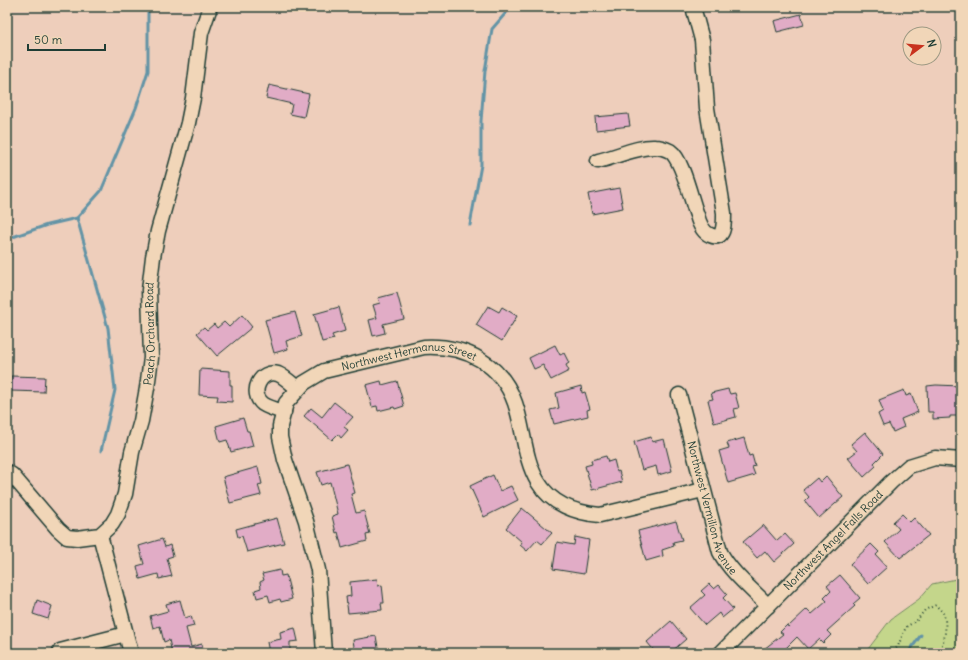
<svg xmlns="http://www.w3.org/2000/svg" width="968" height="660" viewBox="0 0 968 660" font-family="Delius,sans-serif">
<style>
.green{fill:#c4d68b;stroke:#728a60}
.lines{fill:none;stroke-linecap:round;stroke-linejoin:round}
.stream{stroke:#6494a6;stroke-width:3}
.building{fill:#e1acc6;stroke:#1f3d34}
.minor-casing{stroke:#1f3d34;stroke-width:17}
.path{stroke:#1f3d34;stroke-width:2;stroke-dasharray:1 3;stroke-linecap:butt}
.minor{stroke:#f1d6b8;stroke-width:14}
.labels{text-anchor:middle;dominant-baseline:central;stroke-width:3;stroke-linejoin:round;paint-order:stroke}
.street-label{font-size:11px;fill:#1f3d34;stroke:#f1d6b8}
</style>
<rect width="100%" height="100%" fill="#eecebb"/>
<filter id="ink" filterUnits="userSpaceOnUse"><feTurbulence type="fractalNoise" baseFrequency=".025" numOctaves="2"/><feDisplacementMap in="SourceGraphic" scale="8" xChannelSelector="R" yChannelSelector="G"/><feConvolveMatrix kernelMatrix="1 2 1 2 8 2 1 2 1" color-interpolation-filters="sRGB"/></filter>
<g filter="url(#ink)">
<path class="green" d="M 961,578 L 961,653 L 865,653 L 891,619 L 919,599 L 932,584 Z"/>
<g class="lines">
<g class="stream">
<path d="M 77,218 L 108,328 L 115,390 L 101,451"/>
<path d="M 470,225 L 481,165 L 481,121 L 485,71 L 492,29 L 511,7"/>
<path d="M 7,239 L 47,225 L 77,218 L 101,191 L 136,108 L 148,71 L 148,7"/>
<path d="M 908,653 L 921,635"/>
</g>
</g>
<g class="building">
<path d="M 801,14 L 804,25 L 777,32 L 774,21 Z"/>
<path d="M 269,85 L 309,94 L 304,117 L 290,114 L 292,104 L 266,98 Z"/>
<path d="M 628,114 L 630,126 L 596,130 L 595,117 Z"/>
<path d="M 619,188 L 623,208 L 592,214 L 588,194 Z"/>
<path d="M 397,293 L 404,319 L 383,324 L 385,333 L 373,336 L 369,320 L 377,318 L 373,305 L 380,303 L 378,298 Z"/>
<path d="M 488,306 L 499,312 L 502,307 L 517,316 L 502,341 L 476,325 Z"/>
<path d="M 339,307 L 345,331 L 332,335 L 334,339 L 322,342 L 314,314 Z"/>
<path d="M 295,312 L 302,336 L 286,341 L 288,349 L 274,353 L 265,320 Z"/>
<path d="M 242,315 L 252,327 L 217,356 L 197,333 L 204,327 L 207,330 L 214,324 L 217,328 L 224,322 L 229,327 Z"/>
<path d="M 555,345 L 560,355 L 564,353 L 569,363 L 566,365 L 569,371 L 551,380 L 543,365 L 534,369 L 529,358 Z"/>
<path d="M 200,369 L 230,371 L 230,385 L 232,385 L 232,402 L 217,401 L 218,396 L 199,395 Z"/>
<path d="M 11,376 L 45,377 L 44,392 L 11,391 Z"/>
<path d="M 381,381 L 382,385 L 397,381 L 404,406 L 395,409 L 394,407 L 378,411 L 377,406 L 372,407 L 366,385 Z"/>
<path d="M 936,385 L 961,386 L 961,416 L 950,416 L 950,418 L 933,419 L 933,412 L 928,412 L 927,386 Z"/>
<path d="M 581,386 L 582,393 L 585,392 L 590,409 L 587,410 L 588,416 L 554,424 L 550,410 L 559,408 L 556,393 Z"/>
<path d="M 728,389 L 730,394 L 735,393 L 739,408 L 734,409 L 736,417 L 714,423 L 708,400 L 713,399 L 711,393 Z"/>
<path d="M 904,390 L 906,396 L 911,394 L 918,412 L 901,419 L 904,427 L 893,432 L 889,424 L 883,426 L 878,414 L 883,411 L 879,400 Z"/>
<path d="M 334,402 L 353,417 L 344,427 L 348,430 L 341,438 L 338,434 L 332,440 L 304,416 L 311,408 L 322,417 Z"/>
<path d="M 243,418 L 247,431 L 249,431 L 253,446 L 231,452 L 227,440 L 220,442 L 216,426 Z"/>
<path d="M 865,432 L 883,454 L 874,463 L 876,466 L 864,477 L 848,458 L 857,451 L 851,444 Z"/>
<path d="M 651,437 L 652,442 L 664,439 L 672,471 L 658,475 L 656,466 L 642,470 L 634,442 Z"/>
<path d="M 744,438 L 749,456 L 752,455 L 755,466 L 752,467 L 755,475 L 728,483 L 719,451 L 729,448 L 727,443 Z"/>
<path d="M 606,456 L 608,462 L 614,460 L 617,472 L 619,471 L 622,482 L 592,490 L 585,466 L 592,464 L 591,460 Z"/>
<path d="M 347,464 L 355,493 L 351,494 L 356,513 L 364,511 L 370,534 L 366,535 L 367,541 L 342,548 L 338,532 L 336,533 L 332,516 L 338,514 L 330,482 L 321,485 L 317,472 Z"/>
<path d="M 258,467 L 262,484 L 258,485 L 261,495 L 230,503 L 223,477 Z"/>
<path d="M 493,475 L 500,491 L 511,486 L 518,500 L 484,517 L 470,486 Z"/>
<path d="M 826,476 L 843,497 L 819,518 L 805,501 L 809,497 L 803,490 L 817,478 L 820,482 Z"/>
<path d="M 522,508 L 552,533 L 542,544 L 537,540 L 527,551 L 520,545 L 522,542 L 506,528 Z"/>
<path d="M 902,514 L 910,522 L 914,518 L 929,535 L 900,558 L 885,542 L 899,529 L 893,522 Z"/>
<path d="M 277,518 L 284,543 L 247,552 L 242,536 L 238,537 L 236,529 Z"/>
<path d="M 676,521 L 682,540 L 673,542 L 674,546 L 662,550 L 663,556 L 646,561 L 638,531 Z"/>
<path d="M 763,525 L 777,541 L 785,534 L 794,544 L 774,562 L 765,551 L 757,558 L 743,542 Z"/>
<path d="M 575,537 L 589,540 L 584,574 L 553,569 L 557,542 L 574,545 Z"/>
<path d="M 162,539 L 165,547 L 170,545 L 173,556 L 167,558 L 172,576 L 159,579 L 158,574 L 140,579 L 137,566 L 144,564 L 139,546 Z"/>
<path d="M 871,544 L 879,552 L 876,555 L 887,567 L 868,584 L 850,564 Z"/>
<path d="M 280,570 L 281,576 L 286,575 L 292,599 L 281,602 L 280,599 L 270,602 L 268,595 L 257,598 L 255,590 L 261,588 L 260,582 L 264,580 L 262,574 Z"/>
<path d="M 840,575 L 860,598 L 853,604 L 855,606 L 827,631 L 831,635 L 823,643 L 819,639 L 808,649 L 797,637 L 781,653 L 759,653 L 783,634 L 780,632 L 787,625 L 788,627 L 807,609 L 812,614 L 827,601 L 824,598 L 831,591 L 827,586 Z"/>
<path d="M 377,579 L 378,586 L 382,585 L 384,603 L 381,603 L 382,610 L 348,613 L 346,597 L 351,596 L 350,582 Z"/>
<path d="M 709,584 L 714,589 L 719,585 L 727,594 L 723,598 L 733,609 L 722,618 L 719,613 L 705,625 L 690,608 L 705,595 L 701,591 Z"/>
<path d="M 37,600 L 52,606 L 48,619 L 33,614 Z"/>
<path d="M 180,600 L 185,618 L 191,616 L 194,626 L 186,628 L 191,647 L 202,644 L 204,653 L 172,653 L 169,640 L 164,642 L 160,626 L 153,628 L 150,616 L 168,611 L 166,604 Z"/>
<path d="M 671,621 L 686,639 L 670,653 L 656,653 L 647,642 Z"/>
<path d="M 295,628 L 298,641 L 290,642 L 290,653 L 269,653 L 267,642 L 281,639 L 280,632 Z"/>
<path d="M 376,636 L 379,653 L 355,653 L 353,640 Z"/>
</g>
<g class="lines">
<g class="minor-casing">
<g id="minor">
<path d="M 598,161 C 616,157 638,146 655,147 C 659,147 666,149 670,151 C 683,160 691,200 697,215 C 699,223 703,232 710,235 C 725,242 724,222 724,213 L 707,108 L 702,40 L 693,7"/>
<path id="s1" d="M 679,395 L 720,552 C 731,573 752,589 768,606"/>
<path d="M 284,412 C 277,410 269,408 263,404 C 249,393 260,369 278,374 C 285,377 292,384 298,389"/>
<path id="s2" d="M 7,472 L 12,475 L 58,529 L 67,537 L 77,538 L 100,535 L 112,524 L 118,514 L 125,494 L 132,452 L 141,421 L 147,388 L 151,358 L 149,290 L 153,257 L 158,231 L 188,123 L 193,98 L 201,33 L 210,7"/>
<path d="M 100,535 L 131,653"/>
<path d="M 60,651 L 126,634"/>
<path id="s3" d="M 324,653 L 318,570 L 306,521 L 285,460 L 280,437 L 280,426 L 286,403 L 304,383 L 324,371 L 424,347 C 465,345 501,363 515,403 C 524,429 524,459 538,482 C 551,504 576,513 600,515 L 703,490"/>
<path id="s4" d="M 721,653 L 891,482 L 909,466 L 935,458 L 961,460"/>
</g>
</g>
<path class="path" d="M 890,653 L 893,652 L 898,646 L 906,627 L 917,620 L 925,610 L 936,605 C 938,608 941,610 943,613 C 948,624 945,644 937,653"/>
<use href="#minor" class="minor"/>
</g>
</g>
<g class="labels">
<g class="street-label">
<text stroke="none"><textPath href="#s2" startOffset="334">Peach Orchard Road</textPath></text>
<text stroke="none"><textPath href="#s3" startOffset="394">Northwest Hermanus Street</textPath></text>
<text stroke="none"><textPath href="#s1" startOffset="118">Northwest Vermilion Avenue</textPath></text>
<text stroke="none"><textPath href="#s4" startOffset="159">Northwest Angel Falls Road</textPath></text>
</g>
</g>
<rect width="968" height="660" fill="none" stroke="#f1d6b8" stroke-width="24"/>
<rect x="12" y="12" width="944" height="636" fill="none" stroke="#1f3d34" stroke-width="1.5" filter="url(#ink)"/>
<g transform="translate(922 46) rotate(74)"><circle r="19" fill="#f1d6b8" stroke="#9d9983"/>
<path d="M0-3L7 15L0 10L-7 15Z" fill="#c8321e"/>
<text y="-6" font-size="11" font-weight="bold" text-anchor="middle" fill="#1f3d34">N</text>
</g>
<path d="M28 44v6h77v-6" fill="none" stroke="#1f3d34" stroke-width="2"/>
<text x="34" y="44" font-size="12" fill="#1f3d34" stroke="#f1d6b8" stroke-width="3" paint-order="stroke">50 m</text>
</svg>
